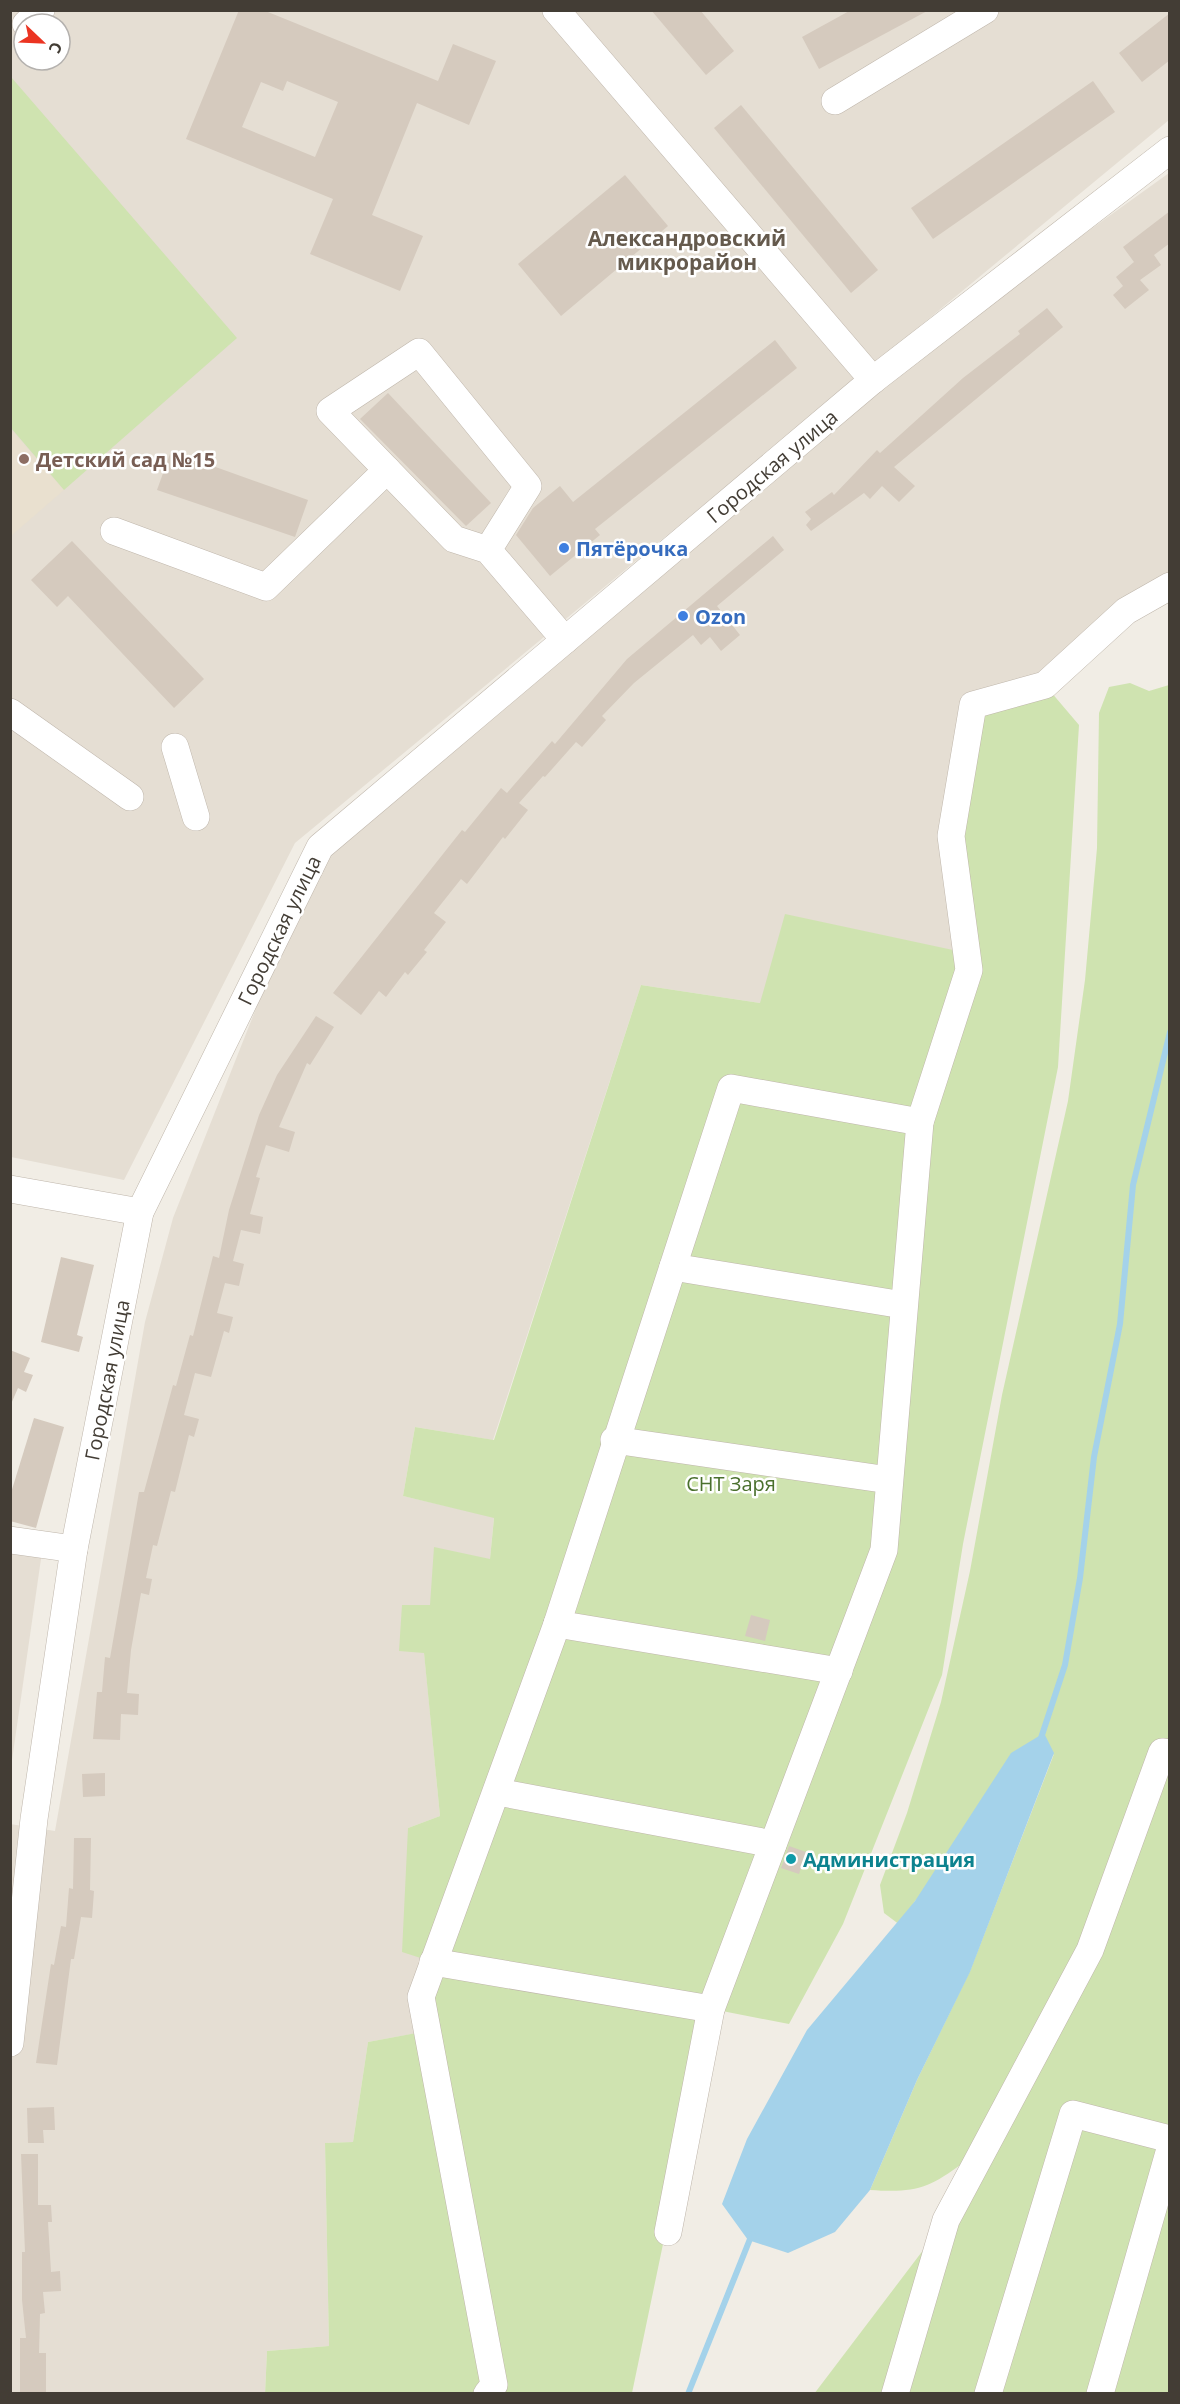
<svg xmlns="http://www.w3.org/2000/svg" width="1180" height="2404" viewBox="0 0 1180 2404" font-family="'Open Sans',sans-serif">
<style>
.residential{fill:#e5ded3;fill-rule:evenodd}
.education{fill:#e9e0cf}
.green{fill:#cfe3b0}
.water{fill:#a4d2ea}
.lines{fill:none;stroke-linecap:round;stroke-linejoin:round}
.stream{stroke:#a4d2ea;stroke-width:6}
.building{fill:#d5cabe;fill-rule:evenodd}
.minor-casing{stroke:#bfb6ab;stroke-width:28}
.minor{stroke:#fff;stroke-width:27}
.education-dot{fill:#8d6e63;stroke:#fff;stroke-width:2}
.shop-dot{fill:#3f7fe0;stroke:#fff;stroke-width:2}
.culture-dot{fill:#0f9aa8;stroke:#fff;stroke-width:2}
.labels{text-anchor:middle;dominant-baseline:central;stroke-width:5;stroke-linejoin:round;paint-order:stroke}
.education-label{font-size:20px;font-weight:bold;fill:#785e54;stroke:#fff;text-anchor:start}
.street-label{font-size:20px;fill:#433d35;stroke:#fff}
.shop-label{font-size:20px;font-weight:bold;fill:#366cbe;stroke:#fff;text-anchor:start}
.park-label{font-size:20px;fill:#4a702d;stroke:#fff}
.culture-label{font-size:20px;font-weight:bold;fill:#0d838f;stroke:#fff;text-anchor:start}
.neighbourhood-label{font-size:21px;font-weight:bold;fill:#655a4d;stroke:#fff}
</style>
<rect width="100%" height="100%" fill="#f1ede5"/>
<g class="residential">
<path d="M 10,11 L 1169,11 L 1169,120 L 295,843 L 124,1180 L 11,1157 ZM 24,24 L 60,24 L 60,60 L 24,60 Z"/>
<path d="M 1169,173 L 1169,586 L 1045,685 L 967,953 L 760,1003 L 641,985 L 493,1440 L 415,1427 L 403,1496 L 494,1517 L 490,1559 L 430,1605 L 402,1605 L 424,1652 L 440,1816 L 408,1828 L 433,1962 L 428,2031 L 368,2042 L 353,2142 L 325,2143 L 329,2346 L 267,2351 L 265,2393 L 11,2393 L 10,1824 L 55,1831 L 145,1322 L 173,1218 L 320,847 L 838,411 Z"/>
<path d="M 11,1550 L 42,1552 L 11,1767 Z"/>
</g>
<path class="education" d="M 10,428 L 64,490 L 11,536 L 10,536 Z"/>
<g class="green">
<path d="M 11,77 L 237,338 L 64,490 L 11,428 Z"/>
<path d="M 1130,683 L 1149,691 L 1169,685 L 1169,1741 L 1081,1950 L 963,2163 C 928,2189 914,2193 870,2190 L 917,2080 L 970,1971 L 1054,1754 L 915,1901 L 900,1925 L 884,1913 L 880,1885 L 907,1813 L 941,1702 L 970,1571 L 1002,1395 L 1068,1101 L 1085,980 L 1097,848 L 1099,713 L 1109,687 Z"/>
<path d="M 1045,685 L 1079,725 L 1058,1067 L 963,1544 L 942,1675 L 843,1924 L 789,2024 L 712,2009 L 632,2393 L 265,2394 L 267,2351 L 329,2346 L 325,2143 L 353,2142 L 368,2042 L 427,2031 L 433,1962 L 402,1952 L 408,1828 L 440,1816 L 424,1653 L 399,1651 L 402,1605 L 430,1605 L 434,1547 L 490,1559 L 494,1518 L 403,1496 L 415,1427 L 494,1440 L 641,985 L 760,1003 L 785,914 L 967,953 L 951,836 L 973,705 Z"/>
<path d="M 1169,1753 L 1169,2393 L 814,2394 L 946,2220 Z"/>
</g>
<path class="water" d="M 1044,1733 L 1054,1753 L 970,1972 L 917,2080 L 870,2190 L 835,2232 L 788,2253 L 748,2240 L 722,2204 L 747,2139 L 807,2030 L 915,1901 L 1011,1753 Z"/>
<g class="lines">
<g class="stream">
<path d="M 1041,1738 L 1065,1665 L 1080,1578 L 1094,1457 L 1120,1324 L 1133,1185 L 1170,1032"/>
<path d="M 688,2394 L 752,2234"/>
</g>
</g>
<g class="building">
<path d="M 239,10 L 263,10 L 438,81 L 453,44 L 496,61 L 469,125 L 417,103 L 372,215 L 423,236 L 400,291 L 310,254 L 333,199 L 186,139 ZM 287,81 L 338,102 L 315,157 L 242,127 L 261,82 L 283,91 Z"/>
<path d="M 651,10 L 700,10 L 734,51 L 706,75 Z"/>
<path d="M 851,10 L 929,10 L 819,69 L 802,37 Z"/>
<path d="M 1170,13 L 1170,60 L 1142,82 L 1119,53 Z"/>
<path d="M 1093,81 L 1115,112 L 933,239 L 911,208 Z"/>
<path d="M 741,105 L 878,270 L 851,293 L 714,128 Z"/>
<path d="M 625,175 L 668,226 L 561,316 L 518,264 Z"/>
<path d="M 1170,211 L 1170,243 L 1154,255 L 1161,265 L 1140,280 L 1149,290 L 1125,309 L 1113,295 L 1123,286 L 1116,277 L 1134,262 L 1123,247 Z"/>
<path d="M 1047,308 L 1063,327 L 894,467 L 915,486 L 899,502 L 882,486 L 870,499 L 864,493 L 811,531 L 806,525 L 811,519 L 805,512 L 832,492 L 834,495 L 877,450 L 880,453 L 963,378 L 1020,334 L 1018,331 Z"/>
<path d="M 775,340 L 797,368 L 595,529 L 600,535 L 550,576 L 516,535 L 533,508 L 560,486 L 573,502 Z"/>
<path d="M 388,393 L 491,503 L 466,526 L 360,419 Z"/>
<path d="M 171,451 L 308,500 L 295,537 L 157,490 Z"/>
<path d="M 773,536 L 784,550 L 717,606 L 740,635 L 721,651 L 710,637 L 701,645 L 693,635 L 634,683 L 602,716 L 606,720 L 582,747 L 576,742 L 545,777 L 543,776 L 519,803 L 528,810 L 505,839 L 503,837 L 467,884 L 461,879 L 434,913 L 446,922 L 424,950 L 427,952 L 408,975 L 405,972 L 386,997 L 379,991 L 361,1015 L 333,993 L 462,830 L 465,832 L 501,788 L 507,793 L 552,741 L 555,744 L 627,659 Z"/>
<path d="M 72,541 L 204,679 L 174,708 L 68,596 L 57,607 L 31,580 Z"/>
<path d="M 316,1016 L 334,1027 L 310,1065 L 307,1063 L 279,1127 L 295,1132 L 289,1152 L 266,1145 L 256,1177 L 260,1178 L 250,1214 L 263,1217 L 260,1234 L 241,1230 L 233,1261 L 244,1264 L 239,1286 L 225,1283 L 217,1313 L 233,1317 L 229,1333 L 224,1331 L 211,1377 L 195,1373 L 184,1415 L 199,1419 L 194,1437 L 189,1435 L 175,1492 L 171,1491 L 157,1546 L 153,1545 L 146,1578 L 152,1579 L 149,1595 L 141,1593 L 131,1650 L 127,1693 L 139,1694 L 138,1715 L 121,1714 L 120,1740 L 93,1739 L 97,1692 L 102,1692 L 105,1657 L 110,1658 L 139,1492 L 144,1492 L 173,1385 L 176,1386 L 190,1335 L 193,1336 L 213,1256 L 219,1258 L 229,1210 L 259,1115 L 277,1075 Z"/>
<path d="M 61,1257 L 94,1265 L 77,1335 L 83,1337 L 79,1352 L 41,1342 Z"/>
<path d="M 10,1350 L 30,1358 L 24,1372 L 33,1375 L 26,1392 L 18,1388 L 11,1404 Z"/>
<path d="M 34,1418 L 64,1427 L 36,1528 L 10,1521 L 10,1496 Z"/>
<path d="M 751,1615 L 770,1620 L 765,1641 L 745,1636 Z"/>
<path d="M 105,1773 L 105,1796 L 83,1797 L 82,1774 Z"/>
<path d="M 74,1838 L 91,1838 L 90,1890 L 94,1891 L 92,1918 L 81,1917 L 74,1959 L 71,1959 L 57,2065 L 36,2063 L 51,1964 L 54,1965 L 61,1926 L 66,1927 L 69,1888 L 73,1889 Z"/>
<path d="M 789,1846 L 806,1852 L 799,1874 L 781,1868 Z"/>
<path d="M 54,2107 L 55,2130 L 43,2130 L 44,2143 L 28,2143 L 27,2108 Z"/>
<path d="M 21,2154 L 38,2154 L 38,2205 L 51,2205 L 52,2222 L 48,2222 L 51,2272 L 60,2271 L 61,2291 L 43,2292 L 45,2313 L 40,2314 L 39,2353 L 46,2353 L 46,2394 L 20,2394 L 20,2338 L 26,2338 L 22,2300 L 22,2252 L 25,2252 Z"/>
</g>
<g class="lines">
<g class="minor-casing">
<g id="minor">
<path d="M 556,10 L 873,380"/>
<path d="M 26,24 L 41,10"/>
<path d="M 835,101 L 985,10"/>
<path d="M 114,531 L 266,587 L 387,470"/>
<path d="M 488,550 L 528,486 L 419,352 L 330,411 L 454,539 L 488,550 L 565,640"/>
<path d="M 10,712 L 130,797"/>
<path d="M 175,747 L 196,817"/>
<path d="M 10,1189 L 140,1212"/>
<path d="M 673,1267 L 903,1305"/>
<path d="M 614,1440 L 889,1480"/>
<path d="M 10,1540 L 74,1549"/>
<path d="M 557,1624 L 839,1671"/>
<path d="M 498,1792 L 773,1844"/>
<path d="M 433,1962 L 711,2009"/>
<path d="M 10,2043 L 34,1819 L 74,1549 L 140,1212 L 320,847 L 873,380 L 1170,150"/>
<path d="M 668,2232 L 711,2009 L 884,1550 L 920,1122 L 969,970 L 951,836 L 973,705 L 1045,685 L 1126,611 L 1170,586"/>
<path d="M 487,2394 L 494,2385 L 421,1997 L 557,1624 L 731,1088 L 920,1122"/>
<path d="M 895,2394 L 946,2220 L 1090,1950 L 1162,1752 L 1170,1753"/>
<path d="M 988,2394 L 1073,2114 L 1170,2139"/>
<path d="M 1100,2394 L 1170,2149"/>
</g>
</g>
<use href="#minor" class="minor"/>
</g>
<circle class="education-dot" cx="24" cy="459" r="6"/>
<g class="shop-dot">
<circle cx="564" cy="548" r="6"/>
<circle cx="683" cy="616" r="6"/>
</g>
<circle class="culture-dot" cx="791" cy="1859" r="6"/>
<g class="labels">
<g class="education-label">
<text x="36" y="459">Детский сад №15</text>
</g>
<g class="street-label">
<text transform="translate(772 466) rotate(-40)">Городская улица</text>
<text transform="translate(279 930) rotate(-64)">Городская улица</text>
<text transform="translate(107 1380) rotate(-79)">Городская улица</text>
</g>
<g class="shop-label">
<text x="576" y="548">Пятёрочка</text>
<text x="695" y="616">Ozon</text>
</g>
<g class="park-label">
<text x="731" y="1483">СНТ Заря</text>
</g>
<g class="culture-label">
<text x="803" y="1859">Администрация</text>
</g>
<g class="neighbourhood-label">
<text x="687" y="238">Александровский<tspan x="687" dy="24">микрорайон</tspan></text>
</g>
</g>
<rect width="1180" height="2404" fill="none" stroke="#433d35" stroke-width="24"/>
<g transform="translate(42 42) rotate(113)"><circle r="28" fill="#ffffff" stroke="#b4b1ae" stroke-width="1.5"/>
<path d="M0-4.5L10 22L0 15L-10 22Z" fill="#eb3422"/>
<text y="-9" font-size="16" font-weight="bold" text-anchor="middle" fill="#433d35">С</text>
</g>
</svg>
